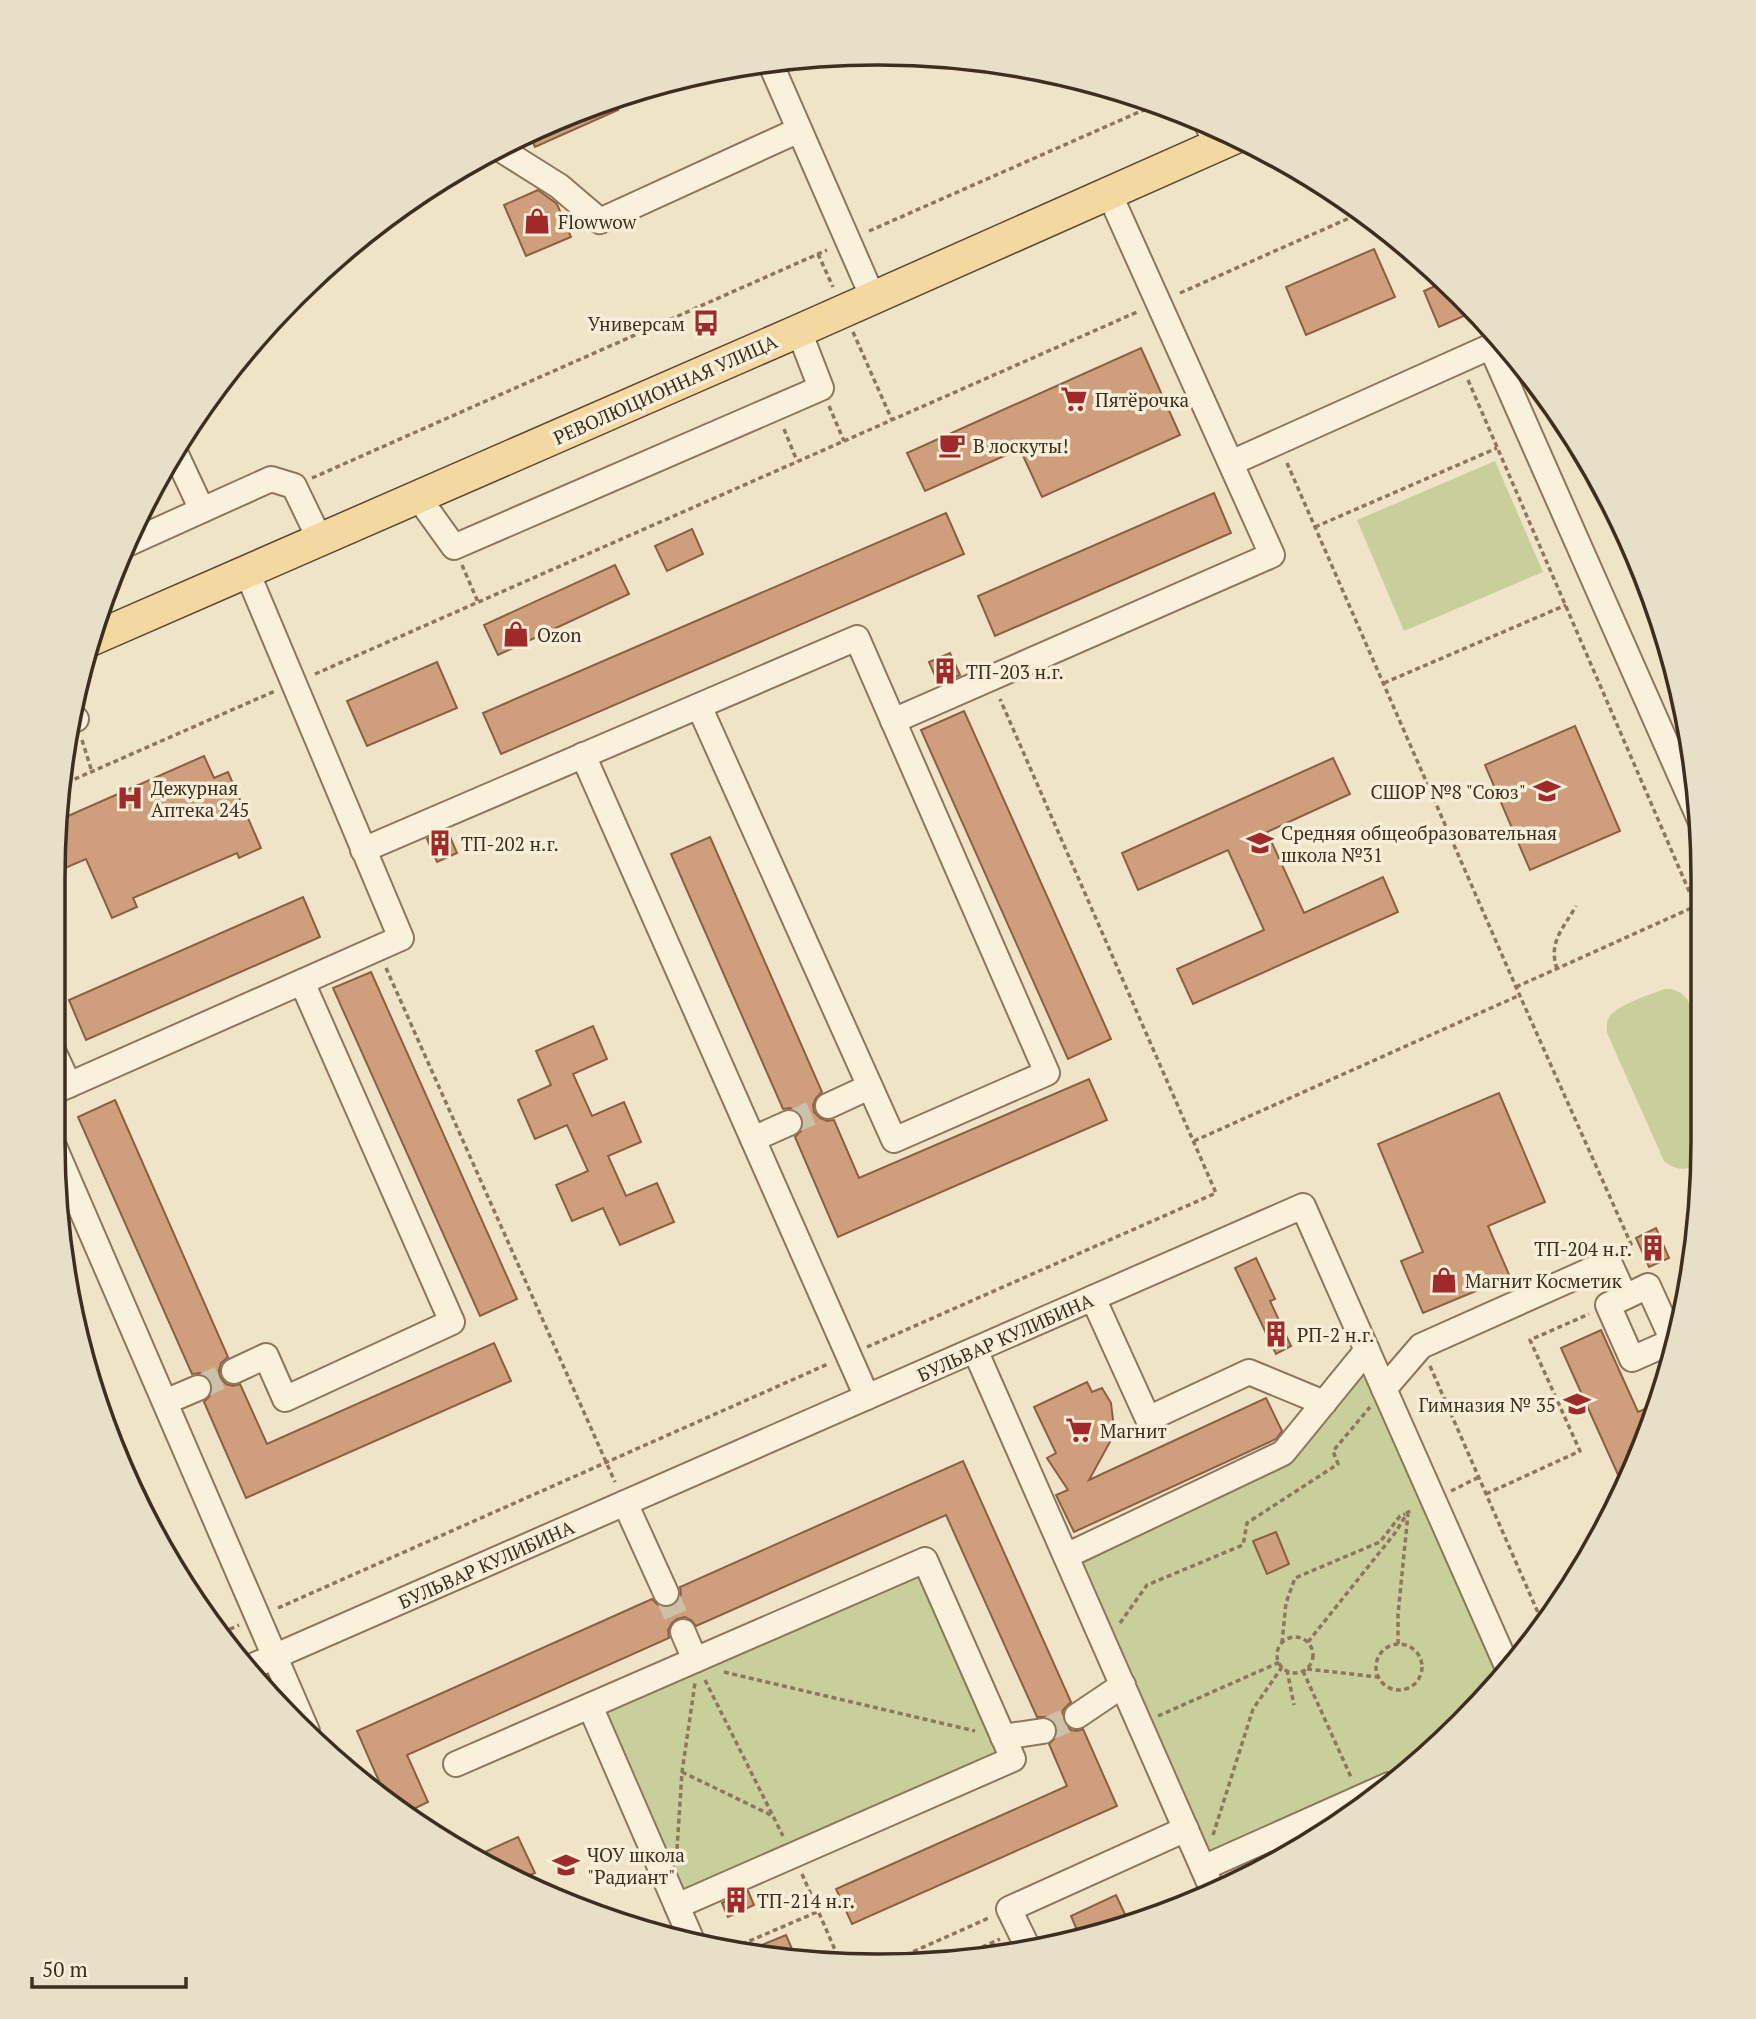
<svg xmlns="http://www.w3.org/2000/svg" width="1756" height="2019" viewBox="0 0 1756 2019" font-family="'PT Serif',serif">
<style>
.green{fill:#c9cf9b}
.building{fill:#cf9f7d;stroke:#8d5f41;stroke-width:2}
.lines{fill:none;stroke-linecap:round;stroke-linejoin:round}
.minor-tunnel{stroke:#ccc0a6;stroke-width:24;stroke-dasharray:24 12;stroke-linecap:butt}
.minor-casing{stroke:#8d765c;stroke-width:28}
.major-casing{stroke:#5b4430;stroke-width:35}
.path{stroke:#8d765c;stroke-width:3.5;stroke-dasharray:5 3.5;stroke-linecap:butt}
.minor{stroke:#faf1dc;stroke-width:24}
.major{stroke:#f3d9a0;stroke-width:32}
.labels{text-anchor:middle;dominant-baseline:central;stroke-width:7;stroke-linejoin:round;paint-order:stroke}
.poi-label{font-size:19px;fill:#3d2e20;stroke:#f7eed8;text-anchor:start}
.street-label{font-size:19px;fill:#3d2e20;stroke:#f7eed8}
.rim{fill:none;stroke:#3d2e20;stroke-width:3.5}
</style>
<rect width="100%" height="100%" fill="#f0e4c8"/>
<g class="green">
<path d="M 1495,461 L 1543,572 L 1404,631 L 1357,520 Z"/>
<path d="M 1664,989 L 1672,989 L 1681,993 L 1687,999 L 1703,1036 L 1703,1141 L 1701,1163 C 1686,1170 1678,1172 1664,1161 L 1607,1033 C 1607,1026 1606,1021 1610,1016 C 1619,1004 1650,995 1664,989 Z"/>
<path d="M 1366,1353 L 1505,1668 L 1423,1761 L 1401,1777 L 1204,1863 L 1070,1557 L 1285,1454 Z"/>
<path d="M 922,1568 L 1005,1758 L 680,1900 L 597,1710 Z"/>
</g>
<g class="building">
<path d="M 612,97 L 618,110 L 535,147 L 528,131 Z"/>
<path d="M 538,190 L 557,204 L 571,237 L 526,256 L 504,205 Z"/>
<path d="M 1374,249 L 1395,297 L 1306,335 L 1286,287 Z"/>
<path d="M 1444,282 L 1475,311 L 1439,327 L 1424,291 Z"/>
<path d="M 1141,348 L 1180,435 L 1042,497 L 1020,449 L 925,491 L 907,453 Z"/>
<path d="M 1214,493 L 1231,533 L 995,636 L 978,596 Z"/>
<path d="M 946,513 L 964,554 L 501,754 L 483,713 Z"/>
<path d="M 692,529 L 703,554 L 667,571 L 655,546 Z"/>
<path d="M 615,565 L 629,594 L 498,655 L 484,625 Z"/>
<path d="M 950,653 L 960,675 L 939,685 L 929,662 Z"/>
<path d="M 437,662 L 457,708 L 367,746 L 347,701 Z"/>
<path d="M 964,711 L 1111,1039 L 1068,1059 L 921,730 Z"/>
<path d="M 1575,726 L 1620,831 L 1530,870 L 1485,765 Z"/>
<path d="M 204,756 L 214,778 L 228,772 L 261,848 L 239,858 L 237,853 L 133,898 L 137,907 L 112,918 L 86,859 L 58,871 L 59,820 Z"/>
<path d="M 1333,758 L 1350,794 L 1267,832 L 1304,913 L 1383,877 L 1398,912 L 1193,1004 L 1177,969 L 1264,930 L 1228,850 L 1138,890 L 1122,853 Z"/>
<path d="M 447,830 L 457,853 L 437,862 L 427,839 Z"/>
<path d="M 710,837 L 822,1092 L 816,1098 L 813,1105 L 814,1112 L 820,1118 L 827,1121 L 834,1120 L 859,1178 L 1089,1079 L 1107,1120 L 838,1237 L 795,1137 L 801,1131 L 804,1125 L 803,1118 L 797,1111 L 790,1108 L 783,1109 L 671,854 Z"/>
<path d="M 303,897 L 320,937 L 86,1040 L 69,1000 Z"/>
<path d="M 371,972 L 517,1299 L 480,1316 L 333,988 Z"/>
<path d="M 593,1026 L 607,1059 L 573,1074 L 592,1116 L 624,1102 L 641,1142 L 608,1156 L 626,1196 L 657,1183 L 674,1222 L 620,1245 L 603,1208 L 572,1221 L 556,1185 L 588,1171 L 567,1125 L 535,1139 L 518,1100 L 551,1085 L 536,1051 Z"/>
<path d="M 1499,1093 L 1545,1202 L 1488,1226 L 1510,1277 L 1423,1313 L 1401,1261 L 1423,1252 L 1378,1144 Z"/>
<path d="M 115,1100 L 228,1357 L 221,1363 L 219,1370 L 220,1377 L 226,1384 L 233,1386 L 240,1384 L 267,1444 L 494,1343 L 511,1381 L 246,1498 L 204,1402 L 209,1397 L 213,1390 L 211,1382 L 206,1376 L 200,1373 L 192,1374 L 78,1117 Z"/>
<path d="M 1656,1228 L 1669,1258 L 1649,1267 L 1636,1238 Z"/>
<path d="M 1256,1258 L 1275,1299 L 1270,1301 L 1291,1346 L 1276,1354 L 1235,1268 Z"/>
<path d="M 1601,1330 L 1638,1412 L 1657,1404 L 1641,1457 L 1624,1488 L 1561,1348 Z"/>
<path d="M 1087,1382 L 1092,1392 L 1102,1388 L 1111,1403 L 1113,1420 L 1111,1440 L 1089,1480 L 1266,1398 L 1282,1431 L 1276,1439 L 1074,1532 L 1056,1495 L 1068,1490 L 1047,1458 L 1056,1453 L 1034,1407 Z"/>
<path d="M 963,1461 L 1071,1702 L 1063,1710 L 1062,1716 L 1064,1724 L 1071,1730 L 1077,1731 L 1083,1729 L 1117,1806 L 852,1924 L 836,1889 L 1067,1786 L 1049,1744 L 1057,1736 L 1058,1728 L 1055,1722 L 1048,1717 L 1037,1717 L 946,1515 L 696,1626 L 691,1620 L 685,1617 L 677,1619 L 672,1623 L 668,1630 L 669,1638 L 407,1755 L 428,1802 L 405,1813 L 389,1804 L 357,1731 L 652,1599 L 658,1605 L 664,1608 L 672,1607 L 678,1601 L 681,1594 L 680,1587 Z"/>
<path d="M 1276,1532 L 1289,1564 L 1267,1574 L 1253,1541 Z"/>
<path d="M 518,1837 L 535,1873 L 520,1879 L 478,1855 Z"/>
<path d="M 748,1891 L 754,1905 L 728,1917 L 722,1903 Z"/>
<path d="M 1116,1895 L 1130,1925 L 1079,1935 L 1071,1916 Z"/>
<path d="M 786,1935 L 795,1956 L 745,1952 Z"/>
</g>
<g class="lines">
<g class="minor-tunnel">
<path d="M 789,1123 L 828,1106"/>
<path d="M 198,1388 L 234,1371"/>
<path d="M 666,1593 L 683,1632"/>
<path d="M 1043,1731 L 1077,1716"/>
</g>
<g class="minor-casing">
<g id="minor">
<path d="M 769,60 L 873,298"/>
<path d="M 1207,124 L 1217,145"/>
<path d="M 497,147 L 559,186 L 600,221 L 799,130"/>
<path d="M 1491,347 L 1701,822"/>
<path d="M 174,450 L 202,510"/>
<path d="M 1231,463 L 1503,341"/>
<path d="M 418,497 L 454,547 L 821,388 L 799,331"/>
<path d="M 127,544 L 271,479 L 294,486 L 320,540"/>
<path d="M 71,721 L 76,719"/>
<path d="M 893,721 L 1272,555 L 1109,193"/>
<path d="M 583,755 L 867,1397"/>
<path d="M 363,850 L 857,638 L 1047,1073 L 894,1140 L 699,706"/>
<path d="M 54,1053 L 69,1085"/>
<path d="M 53,1092 L 401,938 L 247,572"/>
<path d="M 828,1106 L 869,1087"/>
<path d="M 753,1139 L 789,1123"/>
<path d="M 53,1144 L 307,1731"/>
<path d="M 1093,1298 L 1148,1419 L 1249,1372 L 1324,1403"/>
<path d="M 975,1350 L 1213,1891"/>
<path d="M 234,1371 L 266,1356 L 285,1399 L 452,1322 L 302,982"/>
<path d="M 1384,1389 L 1421,1346 L 1609,1262 L 1625,1297 L 1648,1286 L 1673,1341 L 1632,1359 L 1608,1305 L 1625,1297"/>
<path d="M 165,1402 L 198,1388"/>
<path d="M 625,1503 L 666,1593"/>
<path d="M 1066,1556 L 1283,1453 L 1367,1350"/>
<path d="M 683,1632 L 695,1660"/>
<path d="M 246,1669 L 1303,1206 L 1507,1666"/>
<path d="M 590,1706 L 693,1943"/>
<path d="M 1077,1716 L 1123,1685"/>
<path d="M 1003,1737 L 1043,1731"/>
<path d="M 456,1764 L 925,1560 L 1013,1759 L 677,1906"/>
<path d="M 1203,1868 L 1389,1785"/>
<path d="M 1027,1946 L 1009,1909 L 1186,1829"/>
</g>
</g>
<g class="major-casing">
<path id="major" d="M 90,640 L 803,329 L 1238,136"/>
</g>
<g class="path">
<path d="M 869,231 L 1155,105"/>
<path d="M 818,254 L 833,287"/>
<path d="M 1180,293 L 1363,212"/>
<path d="M 853,332 L 892,420"/>
<path d="M 1468,380 L 1702,921"/>
<path d="M 829,406 L 844,441"/>
<path d="M 784,429 L 797,461"/>
<path d="M 1287,463 L 1516,987 L 1631,1244 L 1626,1248"/>
<path d="M 312,478 L 827,250"/>
<path d="M 1315,527 L 1497,448"/>
<path d="M 462,565 L 478,602"/>
<path d="M 315,674 L 1137,312"/>
<path d="M 1384,683 L 1566,605"/>
<path d="M 82,740 L 92,772"/>
<path d="M 59,786 L 275,691"/>
<path d="M 386,968 L 615,1482"/>
<path d="M 1557,969 C 1548,942 1563,929 1576,906"/>
<path d="M 1516,987 L 1696,906"/>
<path d="M 1194,1141 L 1520,995"/>
<path d="M 867,1347 L 1216,1193 L 1000,699"/>
<path d="M 1430,1366 L 1543,1624"/>
<path d="M 1451,1491 L 1479,1477"/>
<path d="M 1486,1494 L 1580,1451 L 1530,1340 L 1589,1314"/>
<path d="M 278,1608 L 828,1364"/>
<path d="M 1120,1623 L 1147,1585 L 1243,1545 L 1247,1523 L 1338,1464 L 1333,1451 L 1370,1407"/>
<path d="M 222,1633 L 239,1625"/>
<circle cx="1295" cy="1655" r="18"/>
<path d="M 1308,1642 L 1395,1533 L 1408,1512 L 1413,1510"/>
<path d="M 1282,1643 L 1286,1603 L 1295,1578 L 1380,1542 L 1400,1516 L 1405,1514"/>
<path d="M 1398,1644 L 1398,1614 L 1408,1514"/>
<circle cx="1399" cy="1667" r="23"/>
<path d="M 1307,1669 L 1378,1677"/>
<path d="M 1287,1670 L 1294,1705"/>
<path d="M 1303,1671 L 1351,1777"/>
<path d="M 724,1672 L 975,1731"/>
<path d="M 705,1680 L 783,1836"/>
<path d="M 1158,1716 L 1280,1662"/>
<path d="M 682,1772 L 771,1815"/>
<path d="M 1213,1835 L 1253,1709 L 1282,1667"/>
<path d="M 677,1849 L 682,1772 L 695,1683"/>
<path d="M 802,1874 L 839,1959"/>
<path d="M 726,1951 L 817,1912"/>
<path d="M 951,1961 L 1000,1939"/>
<path d="M 890,1962 L 991,1917"/>
</g>
<use href="#minor" class="minor"/>
<use href="#major" class="major"/>
</g>
<defs>
<g id="shop-bare" transform="scale(2.1)"><path d="M-5-2.5h2.3a2.7 3.5 0 0 1 5.4 0H5L5.5 6h-11ZM-1.5-2.5h3a1.5 2.3 0 0 0-3 0Z" fill="#9e2a2b" stroke="#f7eed8" stroke-width="2.5" paint-order="stroke"/></g>
<g id="bus-bare" transform="scale(2.1)"><path d="M-5-6H5V4H4V6H2V4H-2V6H-4V4H-5ZM-3.5-4V0h7V-4ZM-3.5 1.2v1.5H-2V1.2ZM2 1.2v1.5H3.5V1.2Z" fill="#9e2a2b" stroke="#f7eed8" stroke-width="2.5" paint-order="stroke"/></g>
<g id="supermarket-bare" transform="scale(2.1)"><path d="M-6-5.5h2.5l.6 2H6L4.5 2H-2.5L-4.4-4H-6ZM-1.5 3.2a1.3 1.3 0 1 0 .1 0ZM3 3.2a1.3 1.3 0 1 0 .1 0Z" fill="#9e2a2b" stroke="#f7eed8" stroke-width="2.5" paint-order="stroke"/></g>
<g id="cafe-bare" transform="scale(2.1)"><path d="M-5.5-4.5H6V0H3Q3 3.5 0 3.5H-2.5Q-5.5 3.5-5.5 0ZM3-3.2v2h1.7v-2ZM-6 4.5H4V6H-6Z" fill="#9e2a2b" stroke="#f7eed8" stroke-width="2.5" paint-order="stroke"/></g>
<g id="building-bare" transform="scale(2.1)"><path d="M-4-6H4V6H1V3H-1V6H-4ZM-2.5-4.3h1.7v1.8h-1.7ZM.8-4.3h1.7v1.8H.8ZM-2.5-1h1.7V.8h-1.7ZM.8-1h1.7V.8H.8Z" fill="#9e2a2b" stroke="#f7eed8" stroke-width="2.5" paint-order="stroke"/></g>
<g id="school-bare" transform="scale(2.1)"><path d="M0-5L7-2L0 1L-7-2ZM-4 1L0 2.5L4 1V4Q0 6-4 4Z" fill="#9e2a2b" stroke="#f7eed8" stroke-width="2.5" paint-order="stroke"/></g>
<g id="hospital-bare" transform="scale(2.1)"><path d="M-5-5h3v3.5h4V-5h3V5h-3V1.5h-4V5h-3Z" fill="#9e2a2b" stroke="#f7eed8" stroke-width="2.5" paint-order="stroke"/></g>
</defs>
<g fill-rule="evenodd">
<use href="#shop-bare" x="537" y="221"/>
<use href="#bus-bare" x="706" y="323"/>
<use href="#supermarket-bare" x="1074" y="399"/>
<use href="#cafe-bare" x="952" y="445"/>
<use href="#shop-bare" x="516" y="634"/>
<use href="#building-bare" x="945" y="671"/>
<use href="#school-bare" x="1547" y="791"/>
<use href="#hospital-bare" x="130" y="798"/>
<use href="#building-bare" x="440" y="843"/>
<use href="#school-bare" x="1260" y="843"/>
<use href="#building-bare" x="1653" y="1248"/>
<use href="#shop-bare" x="1444" y="1280"/>
<use href="#building-bare" x="1276" y="1334"/>
<use href="#school-bare" x="1577" y="1404"/>
<use href="#supermarket-bare" x="1079" y="1430"/>
<use href="#school-bare" x="566" y="1865"/>
<use href="#building-bare" x="736" y="1900"/>
</g>
<g class="labels">
<g class="poi-label">
<text x="558" y="221">Flowwow</text>
<text x="685" y="323" text-anchor="end">Универсам</text>
<text x="1095" y="399">Пятёрочка</text>
<text x="973" y="445">В лоскуты!</text>
<text x="537" y="634">Ozon</text>
<text x="966" y="671">ТП-203 н.г.</text>
<text x="151" y="787">Дежурная<tspan x="151" dy="22">Аптека 245</tspan></text>
<text x="1526" y="791" text-anchor="end">СШОР №8 "Союз"</text>
<text x="1281" y="832">Средняя общеобразовательная<tspan x="1281" dy="22">школа №31</tspan></text>
<text x="461" y="843">ТП-202 н.г.</text>
<text x="1632" y="1248" text-anchor="end">ТП-204 н.г.</text>
<text x="1465" y="1280">Магнит Косметик</text>
<text x="1297" y="1334">РП-2 н.г.</text>
<text x="1556" y="1404" text-anchor="end">Гимназия № 35</text>
<text x="1100" y="1430">Магнит</text>
<text x="587" y="1854">ЧОУ школа<tspan x="587" dy="22">"Радиант"</tspan></text>
<text x="757" y="1900">ТП-214 н.г.</text>
</g>
<g class="street-label">
<text transform="translate(665 389) rotate(-24)">РЕВОЛЮЦИОННАЯ УЛИЦА</text>
<text transform="translate(1005 1337) rotate(-24)">БУЛЬВАР КУЛИБИНА</text>
<text transform="translate(486 1564) rotate(-24)">БУЛЬВАР КУЛИБИНА</text>
</g>
</g>
<path d="M0 0H1756V2019H0ZM878 65H878A813 813 0 0 1 1691 878V1141A813 813 0 0 1 878 1954H878A813 813 0 0 1 65 1141V878A813 813 0 0 1 878 65Z" fill="#e8dfc9" fill-rule="evenodd"/>
<path class="rim" d="M878 65H878A813 813 0 0 1 1691 878V1141A813 813 0 0 1 878 1954H878A813 813 0 0 1 65 1141V878A813 813 0 0 1 878 65Z"/>
<path d="M32 1977v10h154v-10" fill="none" stroke="#3d2e20" stroke-width="3.5"/>
<text x="42" y="1977" font-size="21" fill="#3d2e20" stroke="#f7eed8" stroke-width="5" paint-order="stroke">50 m</text>
</svg>
